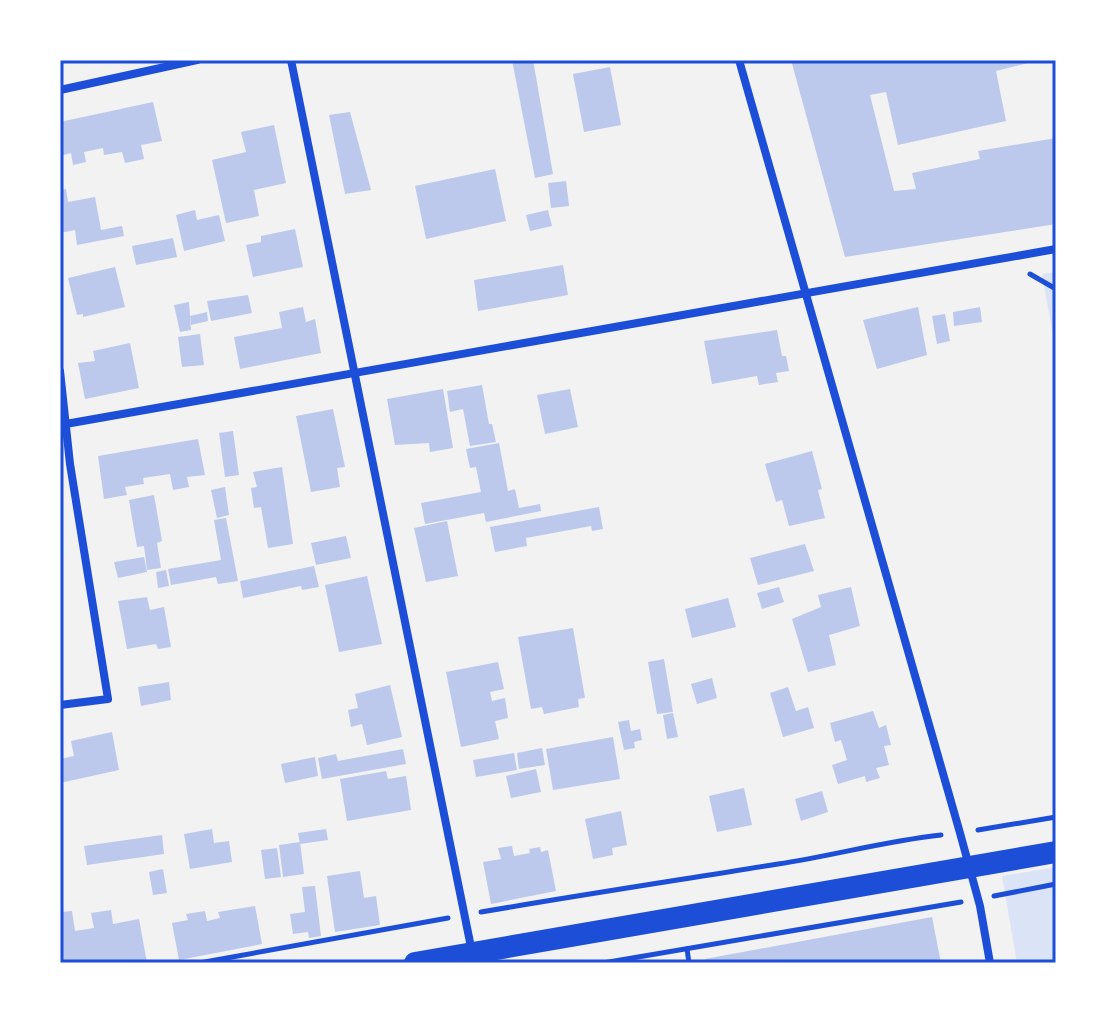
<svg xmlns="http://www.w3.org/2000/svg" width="1116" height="1023" viewBox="0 0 1116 1023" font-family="Helvetica,sans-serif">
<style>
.green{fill:#dbe4f7}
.building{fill:#bdc9ec}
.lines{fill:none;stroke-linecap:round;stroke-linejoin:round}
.path{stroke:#1d4ed8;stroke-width:5}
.minor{stroke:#1d4ed8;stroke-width:8}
.trunk{stroke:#1d4ed8;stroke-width:22}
.neatline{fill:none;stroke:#1d4ed8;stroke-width:3}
</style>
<rect width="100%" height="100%" fill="#f2f2f2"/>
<g class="green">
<path d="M 1056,272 L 1056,352 L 1042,274 Z"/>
<path d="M 1056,867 L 1056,963 L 1017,963 L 1002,876 Z"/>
</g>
<g class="building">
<path d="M 512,60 L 533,60 L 553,174 L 535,178 Z"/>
<path d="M 791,60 L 1040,60 L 996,71 L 1006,121 L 898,145 L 886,92 L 870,95 L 894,191 L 916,189 L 912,173 L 980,159 L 978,151 L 1056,138 L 1056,224 L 845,257 Z"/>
<path d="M 610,67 L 621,125 L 584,132 L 573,74 Z"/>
<path d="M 153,102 L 162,141 L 141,145 L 144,159 L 125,163 L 122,152 L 104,155 L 103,148 L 84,152 L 86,162 L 73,165 L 71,153 L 60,156 L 60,122 Z"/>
<path d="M 350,112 L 371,190 L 345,194 L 329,115 Z"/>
<path d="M 274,125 L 286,183 L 254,190 L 259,216 L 226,223 L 212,160 L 246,152 L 241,132 Z"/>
<path d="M 495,169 L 506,221 L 426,239 L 415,186 Z"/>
<path d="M 566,181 L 569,206 L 551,208 L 548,183 Z"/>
<path d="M 66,189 L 68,202 L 95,197 L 101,230 L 122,226 L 124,236 L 77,245 L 75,230 L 60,233 L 60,190 Z"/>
<path d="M 195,210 L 197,220 L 219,215 L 225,241 L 184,251 L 176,215 Z"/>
<path d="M 548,210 L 552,226 L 530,231 L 526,215 Z"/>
<path d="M 295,229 L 303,267 L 253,277 L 246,245 L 261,242 L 261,236 Z"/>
<path d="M 173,238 L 177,257 L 136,265 L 132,246 Z"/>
<path d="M 563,265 L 568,295 L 478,311 L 474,280 Z"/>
<path d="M 115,267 L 125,307 L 83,317 L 83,314 L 77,315 L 68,278 Z"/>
<path d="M 248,295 L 252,313 L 211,321 L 207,301 Z"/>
<path d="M 189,302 L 191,330 L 180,332 L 174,305 Z"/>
<path d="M 303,307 L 306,322 L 315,319 L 321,353 L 240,369 L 234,337 L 282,328 L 279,312 Z"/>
<path d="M 918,307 L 927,355 L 877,369 L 863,320 Z"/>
<path d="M 980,307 L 982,322 L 954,326 L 953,312 Z"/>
<path d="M 207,312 L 208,321 L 191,325 L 190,316 Z"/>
<path d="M 945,314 L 950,341 L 937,344 L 932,316 Z"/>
<path d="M 777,330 L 782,356 L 786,356 L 789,371 L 776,373 L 778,382 L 759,385 L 757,376 L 712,384 L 704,341 Z"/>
<path d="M 200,334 L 204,365 L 182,367 L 178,337 Z"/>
<path d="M 130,343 L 139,388 L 85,399 L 78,363 L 95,361 L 93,351 Z"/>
<path d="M 482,385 L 489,424 L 492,424 L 496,442 L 470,446 L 463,409 L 450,412 L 447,391 Z"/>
<path d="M 443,389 L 453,448 L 430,452 L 429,443 L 395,445 L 387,399 Z"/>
<path d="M 570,389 L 578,427 L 545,434 L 537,395 Z"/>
<path d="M 333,409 L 345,467 L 337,468 L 340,487 L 311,492 L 296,416 Z"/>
<path d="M 233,431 L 239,475 L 225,477 L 219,433 Z"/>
<path d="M 198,439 L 205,475 L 187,477 L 189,487 L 173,490 L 170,474 L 143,478 L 144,484 L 125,487 L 127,495 L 104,499 L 98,456 Z"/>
<path d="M 499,443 L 508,491 L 515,489 L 519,508 L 540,504 L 541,511 L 486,522 L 484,513 L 425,524 L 421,503 L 481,492 L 476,467 L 470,468 L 466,449 Z"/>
<path d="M 812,451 L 822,489 L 818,490 L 825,518 L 789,526 L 782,500 L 776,502 L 765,464 Z"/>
<path d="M 282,467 L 293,544 L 268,548 L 261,507 L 254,508 L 251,488 L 257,487 L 253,472 Z"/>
<path d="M 225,487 L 229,515 L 217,518 L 211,490 Z"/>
<path d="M 154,495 L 162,541 L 157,543 L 161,568 L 147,570 L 144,546 L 137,547 L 129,500 Z"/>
<path d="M 599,507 L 603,529 L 592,531 L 591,526 L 526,538 L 527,546 L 495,552 L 490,527 Z"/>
<path d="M 226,518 L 238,581 L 218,584 L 216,577 L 171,585 L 168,569 L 221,560 L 214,520 Z"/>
<path d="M 447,521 L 458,576 L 426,582 L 414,528 Z"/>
<path d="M 346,536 L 351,558 L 316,565 L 311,543 Z"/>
<path d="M 805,544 L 814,571 L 758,585 L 750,558 Z"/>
<path d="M 144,557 L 147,572 L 118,578 L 114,562 Z"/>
<path d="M 314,566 L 319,587 L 302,590 L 301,586 L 243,598 L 240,581 Z"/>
<path d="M 166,570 L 169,586 L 158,588 L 156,572 Z"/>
<path d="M 367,576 L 382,644 L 339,652 L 325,585 Z"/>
<path d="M 779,587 L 784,602 L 762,609 L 757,593 Z"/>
<path d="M 851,587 L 860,626 L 829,635 L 836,665 L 808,672 L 792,619 L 821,607 L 818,595 Z"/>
<path d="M 147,597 L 150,610 L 164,607 L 171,647 L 158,649 L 156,644 L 127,649 L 118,601 Z"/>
<path d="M 728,598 L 736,627 L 692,638 L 685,609 Z"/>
<path d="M 573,628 L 585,698 L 578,699 L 579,707 L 544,714 L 542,707 L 531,709 L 518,637 Z"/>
<path d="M 664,659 L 673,712 L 657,714 L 648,662 Z"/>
<path d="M 498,662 L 504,689 L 490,692 L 492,701 L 505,698 L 508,718 L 495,721 L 499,739 L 461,747 L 446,672 Z"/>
<path d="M 712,678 L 717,698 L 697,704 L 691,684 Z"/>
<path d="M 169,682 L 171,700 L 141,706 L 138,687 Z"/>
<path d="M 390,685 L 402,737 L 367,745 L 362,724 L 351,727 L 348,710 L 358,708 L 355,694 Z"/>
<path d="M 788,687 L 796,711 L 808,707 L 814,728 L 783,737 L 770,693 Z"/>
<path d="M 873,711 L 879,728 L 886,725 L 891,745 L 884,746 L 889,765 L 876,768 L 880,778 L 866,782 L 865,776 L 838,784 L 832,765 L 847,760 L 841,740 L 835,742 L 830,723 Z"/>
<path d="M 673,713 L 678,737 L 667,739 L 663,715 Z"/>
<path d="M 629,720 L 631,731 L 640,729 L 642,740 L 634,742 L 635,748 L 624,750 L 618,722 Z"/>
<path d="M 112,732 L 119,770 L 60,783 L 60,759 L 74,756 L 71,741 Z"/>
<path d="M 613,737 L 620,779 L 553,790 L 546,749 Z"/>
<path d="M 542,748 L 545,765 L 519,769 L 517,753 Z"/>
<path d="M 403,749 L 406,764 L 322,779 L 318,758 L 336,754 L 338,761 Z"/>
<path d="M 514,753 L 517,770 L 476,777 L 473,760 Z"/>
<path d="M 315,757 L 318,776 L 285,783 L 281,764 Z"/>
<path d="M 536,769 L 541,792 L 511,798 L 506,776 Z"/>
<path d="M 386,771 L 388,779 L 406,776 L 411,810 L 347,821 L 340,779 Z"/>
<path d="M 744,788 L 752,825 L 717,832 L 709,796 Z"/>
<path d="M 822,791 L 828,812 L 801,821 L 795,799 Z"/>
<path d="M 621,811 L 627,845 L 612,848 L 613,855 L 593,859 L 585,819 Z"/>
<path d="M 212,829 L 214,843 L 229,841 L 232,862 L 190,869 L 184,834 Z"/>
<path d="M 326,829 L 328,840 L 300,844 L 298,833 Z"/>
<path d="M 162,835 L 164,854 L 87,865 L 84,846 Z"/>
<path d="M 300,842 L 304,874 L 283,877 L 279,845 Z"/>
<path d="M 512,846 L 514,856 L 530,853 L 529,849 L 540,847 L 541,852 L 548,850 L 556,891 L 491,904 L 483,862 L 501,859 L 498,848 Z"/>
<path d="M 277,848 L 281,877 L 265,879 L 261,850 Z"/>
<path d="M 163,869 L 167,893 L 153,895 L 149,872 Z"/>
<path d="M 360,871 L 364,898 L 376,896 L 380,925 L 335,932 L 327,876 Z"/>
<path d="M 315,886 L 321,936 L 309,938 L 308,932 L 293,934 L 290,914 L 305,912 L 302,887 Z"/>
<path d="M 255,906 L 262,944 L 179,960 L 172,923 L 188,920 L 186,914 L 205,911 L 207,921 L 220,918 L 218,912 Z"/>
<path d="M 111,910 L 113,924 L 139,919 L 147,963 L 60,963 L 60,912 L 72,911 L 75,931 L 94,928 L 91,913 Z"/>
<path d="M 932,917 L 941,963 L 705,963 L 705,959 Z"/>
</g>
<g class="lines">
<g class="path">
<path d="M 1030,274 L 1056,289"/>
<path d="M 978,830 L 1056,817"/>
<path d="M 994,896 L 1056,884"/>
<path d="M 481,912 C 580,895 679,880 778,864 C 832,856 885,841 941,835"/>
<path d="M 687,949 L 689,963"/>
<path d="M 199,963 L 448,918"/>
<path d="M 603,963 L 961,902"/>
</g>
<g class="minor">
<path d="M 291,60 L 472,952"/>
<path d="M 739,60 L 960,833 L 980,906 L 990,963"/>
<path d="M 60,90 L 197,60"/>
<path d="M 60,371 L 70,464 L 108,699 L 60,705"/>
<path d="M 60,425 L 1056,249"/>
</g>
<path class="trunk" d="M 415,963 L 1056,852"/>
</g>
<rect width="1116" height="1023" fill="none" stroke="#ffffff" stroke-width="124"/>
<rect x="62" y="62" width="992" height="899" class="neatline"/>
</svg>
